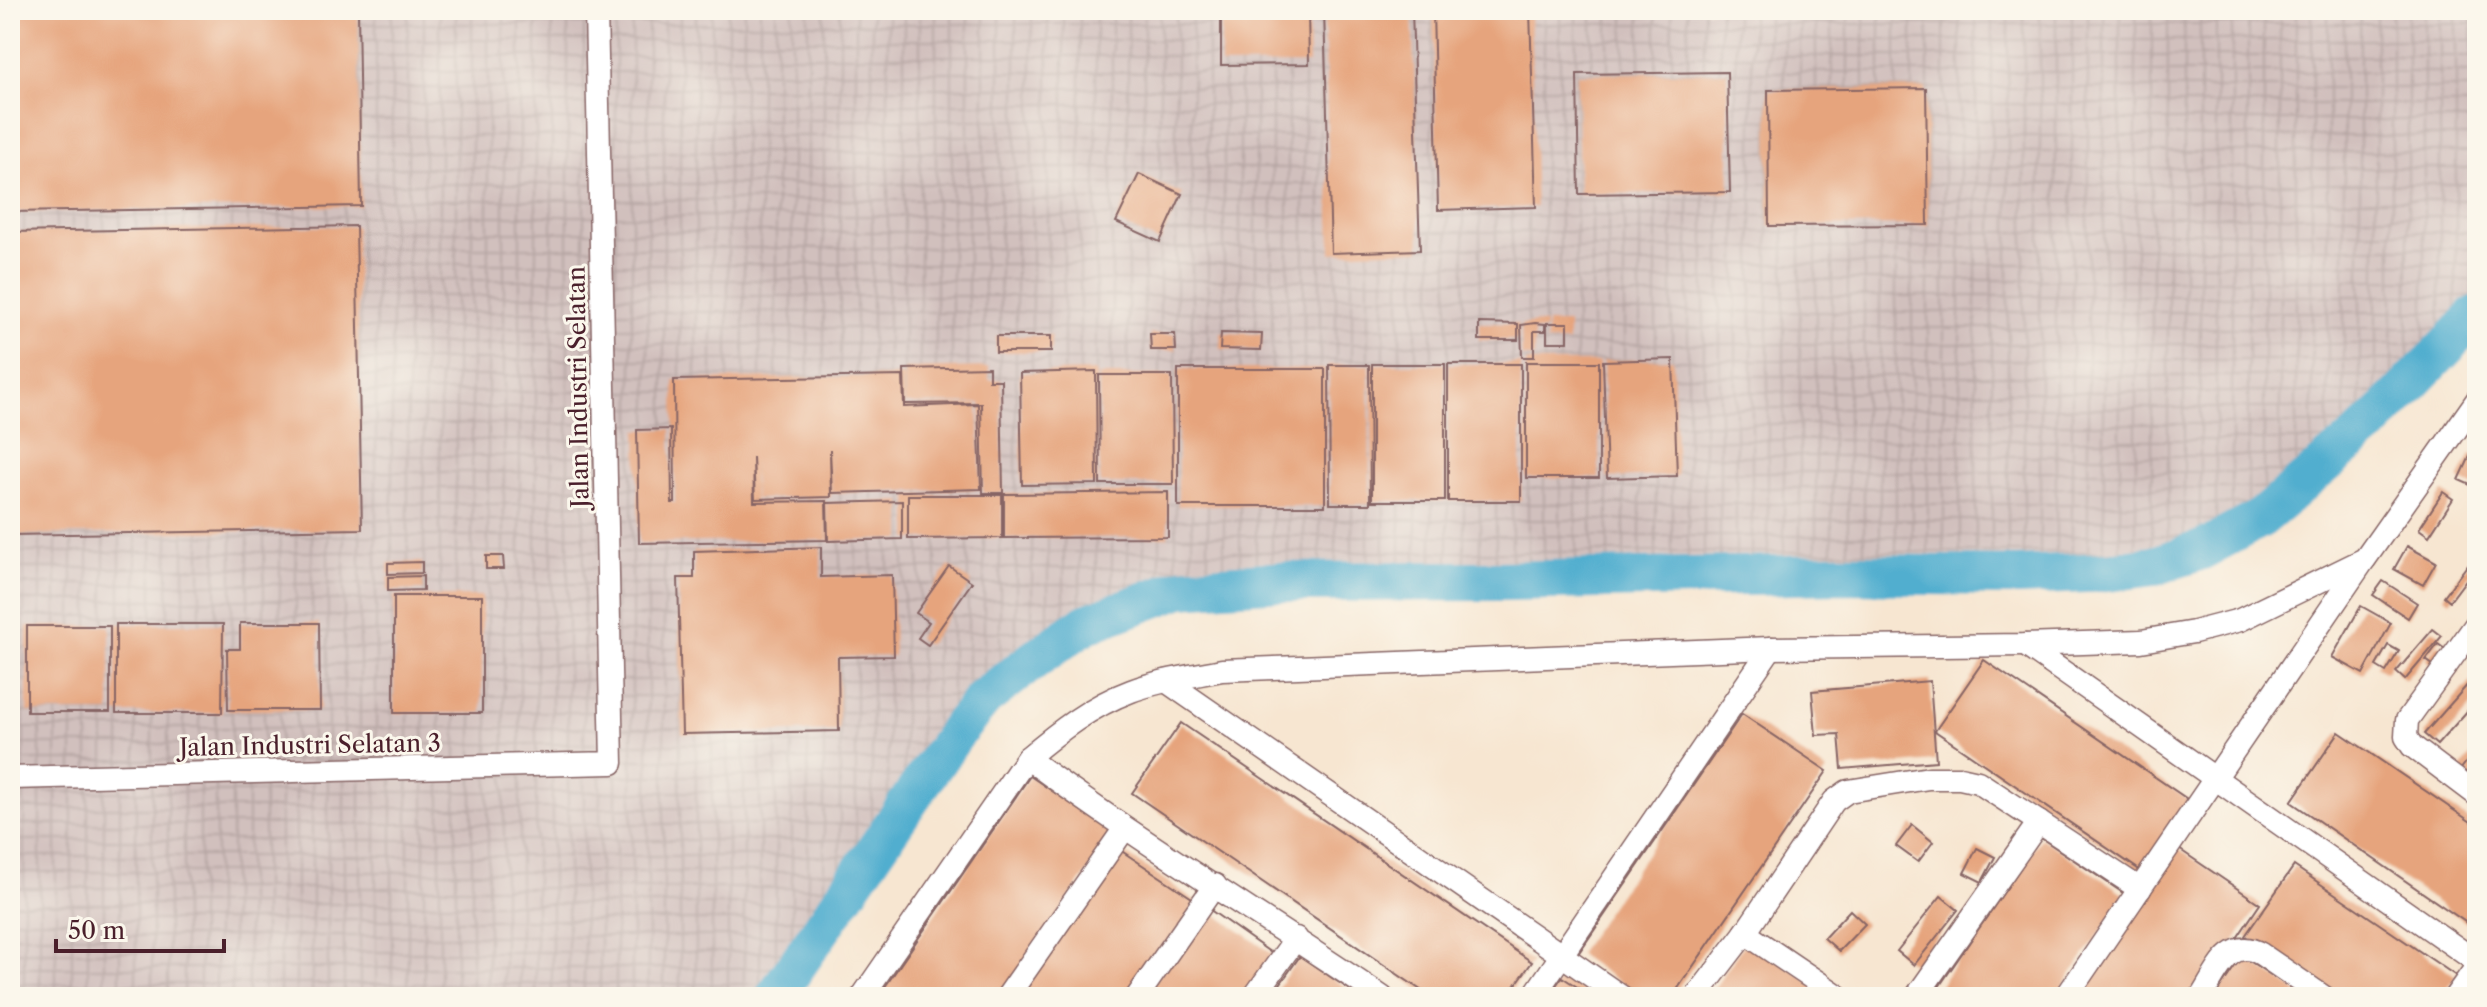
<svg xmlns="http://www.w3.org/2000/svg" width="2487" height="1007" viewBox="0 0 2487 1007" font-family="'Libre Caslon Text',serif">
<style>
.industrial{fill:url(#industrial-grid)}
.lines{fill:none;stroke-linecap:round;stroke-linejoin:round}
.river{stroke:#51aecf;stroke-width:40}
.building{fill:#e6a47d}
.street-casing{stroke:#876565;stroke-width:25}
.street{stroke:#fff;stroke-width:22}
.labels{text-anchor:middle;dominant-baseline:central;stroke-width:6;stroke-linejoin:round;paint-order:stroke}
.street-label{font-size:24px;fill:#4a1f2b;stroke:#fbf7ec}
</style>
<defs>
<pattern id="industrial-grid" width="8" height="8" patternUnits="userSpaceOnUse" patternTransform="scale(2)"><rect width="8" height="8" fill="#d1c0bd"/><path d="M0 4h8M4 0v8" fill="none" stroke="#b5a5a3"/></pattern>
</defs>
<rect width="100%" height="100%" fill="#fbf7ec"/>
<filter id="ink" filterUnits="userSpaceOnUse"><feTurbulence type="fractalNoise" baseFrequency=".0125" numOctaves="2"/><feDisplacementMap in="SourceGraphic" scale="16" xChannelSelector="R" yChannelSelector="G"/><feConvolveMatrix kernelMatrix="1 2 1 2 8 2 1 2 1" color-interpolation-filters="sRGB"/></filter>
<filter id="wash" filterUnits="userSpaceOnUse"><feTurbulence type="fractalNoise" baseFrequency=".006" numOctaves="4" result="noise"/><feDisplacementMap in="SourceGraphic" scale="32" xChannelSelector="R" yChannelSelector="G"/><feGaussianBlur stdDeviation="1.8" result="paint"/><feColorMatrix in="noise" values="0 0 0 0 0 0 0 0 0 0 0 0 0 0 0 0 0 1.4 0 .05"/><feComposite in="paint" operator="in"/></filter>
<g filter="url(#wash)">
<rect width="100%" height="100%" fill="#f7e6d1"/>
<path class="industrial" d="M 10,10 L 2477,10 L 2477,304 L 2261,518 L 2202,550 L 2108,572 L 1181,588 L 1086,624 L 1012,677 L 973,713 L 778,997 L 10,997 Z"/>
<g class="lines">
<path class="river" d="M 775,997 L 957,731 L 984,698 L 1035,659 L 1086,624 L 1181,588 L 1267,582 L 1501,581 L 1841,574 L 2018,576 L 2108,572 L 2154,566 L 2202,550 L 2261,518 L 2366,430 L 2477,315"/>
</g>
<g id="blocks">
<g class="building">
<path d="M 10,10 L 358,10 L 361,206 L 10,212 Z"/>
<path d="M 1221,10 L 1308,10 L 1309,64 L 1221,65 Z"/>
<path d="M 1324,10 L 1412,10 L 1420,250 L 1331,253 Z"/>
<path d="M 1433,10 L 1530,10 L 1536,207 L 1438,210 Z"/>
<path d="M 1727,72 L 1730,192 L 1579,194 L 1577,74 Z"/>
<path d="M 1926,88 L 1928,225 L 1769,226 L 1768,90 Z"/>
<path d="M 1139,174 L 1182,194 L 1160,242 L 1116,222 Z"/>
<path d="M 356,226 L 362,529 L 10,535 L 10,232 Z"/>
<path d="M 1479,323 L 1518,324 L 1518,340 L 1479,340 Z"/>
<path d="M 1535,323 L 1545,324 L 1545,331 L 1534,331 L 1534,357 L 1522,357 L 1521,325 Z"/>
<rect x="1547" y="323" width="21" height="19"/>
<path d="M 1221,333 L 1262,334 L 1261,350 L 1220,349 Z"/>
<path d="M 1150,334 L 1175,334 L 1176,350 L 1151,350 Z"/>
<rect x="996" y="336" width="55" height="16"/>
<path d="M 1673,359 L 1677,476 L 1607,478 L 1603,361 Z"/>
<rect x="1526" y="362" width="73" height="116"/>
<rect x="1372" y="364" width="73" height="137"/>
<rect x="1448" y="364" width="73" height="137"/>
<path d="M 1329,365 L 1369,365 L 1370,504 L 1330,504 Z"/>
<path d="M 989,367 L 989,380 L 1001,380 L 1003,493 L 983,493 L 981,403 L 905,404 L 904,369 Z"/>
<rect x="1178" y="369" width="147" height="137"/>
<path d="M 1096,371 L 1097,484 L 1022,485 L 1020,373 Z"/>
<path d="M 1099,375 L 1172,375 L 1173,484 L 1100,484 Z"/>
<path d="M 903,376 L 904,407 L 978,404 L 981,489 L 832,493 L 830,450 L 831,497 L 755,499 L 753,457 L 754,502 L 826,501 L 827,540 L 639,543 L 637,430 L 671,429 L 672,503 L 675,503 L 674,380 Z"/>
<path d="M 2471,454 L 2477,457 L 2477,488 L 2459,480 Z"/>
<path d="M 1168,492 L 1168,537 L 1004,538 L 1004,494 Z"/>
<path d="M 2443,492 L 2453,499 L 2429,536 L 2419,529 Z"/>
<path d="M 908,495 L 1002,495 L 1002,538 L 908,539 Z"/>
<path d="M 902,501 L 902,539 L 828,541 L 827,503 Z"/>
<path d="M 2407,546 L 2436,562 L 2423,585 L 2394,569 Z"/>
<path d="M 821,547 L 821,577 L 892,575 L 894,656 L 838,657 L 839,731 L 682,734 L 678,578 L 694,578 L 694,551 Z"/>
<path d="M 2475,555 L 2477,556 L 2477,565 L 2450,601 L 2444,596 Z"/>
<path d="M 486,556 L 503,556 L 504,569 L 486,569 Z"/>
<path d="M 422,562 L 422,573 L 388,574 L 388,563 Z"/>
<path d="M 949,566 L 972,582 L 928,645 L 918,638 L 929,622 L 916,613 Z"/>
<path d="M 423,576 L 423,590 L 388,591 L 388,577 Z"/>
<path d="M 2383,581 L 2417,603 L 2408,618 L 2373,595 Z"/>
<rect x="394" y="596" width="88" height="117"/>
<path d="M 2361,606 L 2391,623 L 2363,674 L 2332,657 Z"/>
<path d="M 240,623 L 319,623 L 320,710 L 228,710 L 227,649 L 240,649 Z"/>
<path d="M 116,624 L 223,624 L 222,713 L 116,713 Z"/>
<rect x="27" y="626" width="83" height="86"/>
<path d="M 2433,629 L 2442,636 L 2405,680 L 2396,672 Z"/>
<path d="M 2438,644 L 2452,654 L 2440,670 L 2426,660 Z"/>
<path d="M 2388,645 L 2399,651 L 2386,672 L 2376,666 Z"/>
<path d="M 1984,660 L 2193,803 L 2144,873 L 1935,731 Z"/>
<path d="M 2477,674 L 2477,700 L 2437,745 L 2424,734 Z"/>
<path d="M 1930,681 L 1936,761 L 1842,769 L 1839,734 L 1816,735 L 1812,691 Z"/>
<path d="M 1742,714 L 1827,771 L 1672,997 L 1641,997 L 1578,954 Z"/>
<path d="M 1181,723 L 1532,962 L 1507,997 L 1431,997 L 1132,793 Z"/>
<path d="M 2339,732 L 2477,826 L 2477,930 L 2291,802 Z"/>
<path d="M 2477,748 L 2477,789 L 2457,774 Z"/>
<path d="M 1030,776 L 1114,833 L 1002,997 L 878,997 Z"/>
<path d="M 1912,825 L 1933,842 L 1918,862 L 1896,846 Z"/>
<path d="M 2041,838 L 2126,895 L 2056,997 L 1932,997 Z"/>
<path d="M 2176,847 L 2260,904 L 2197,997 L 2073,997 Z"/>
<path d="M 1117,848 L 1198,902 L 1133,997 L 1021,997 L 1016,994 Z"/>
<path d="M 1977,848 L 1995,857 L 1982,882 L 1964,873 Z"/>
<path d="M 2294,866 L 2456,976 L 2441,997 L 2335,997 L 2245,936 Z"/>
<path d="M 1941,896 L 1958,910 L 1914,965 L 1897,951 Z"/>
<path d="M 1206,907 L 1274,955 L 1245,997 L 1144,997 Z"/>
<path d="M 1850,910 L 1865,924 L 1839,951 L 1824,938 Z"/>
<path d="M 1748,939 L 1832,997 L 1708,997 Z"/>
<path d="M 1300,956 L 1332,978 L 1361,997 L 1271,997 Z"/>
<path d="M 2242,956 L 2304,997 L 2214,997 Z"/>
<path d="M 1562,977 L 1582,990 L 1592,997 L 1548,997 Z"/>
</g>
</g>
</g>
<g filter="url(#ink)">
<use href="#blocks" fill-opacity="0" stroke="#876565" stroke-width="2"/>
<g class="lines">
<g class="street-casing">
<g id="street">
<path d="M 2477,623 L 2407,720 L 2406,737 L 2412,746 L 2477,795"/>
<path d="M 2025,645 L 2477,962"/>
<path d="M 1166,681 L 1622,997"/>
<path d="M 1027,758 C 1141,843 1264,917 1382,997"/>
<path d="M 10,778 L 612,763 L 596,10"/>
<path d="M 1745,933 L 1840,997"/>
<path d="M 862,997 L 1027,758 C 1059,731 1091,706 1131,691 C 1160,680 1192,676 1222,670 L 1771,648 L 2025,645 L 2141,641 L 2194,632 L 2240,620 L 2365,559 L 2477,400"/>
<path d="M 1007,997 L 1125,828"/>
<path d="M 1137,997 L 1215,885"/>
<path d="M 1254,997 L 1296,938"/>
<path d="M 1533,997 L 1771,648"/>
<path d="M 1696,997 L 1745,933 L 1834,801 L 1848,791 L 1929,778 L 1960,778 L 1978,782 L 2140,889"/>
<path d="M 1916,997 L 2039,822"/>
<path d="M 2066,997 L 2364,560"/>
<path d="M 2201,997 C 2216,975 2229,935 2261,954 L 2324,997"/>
<path d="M 2455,997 L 2477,966"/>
</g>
</g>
<use href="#street" class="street"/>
</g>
</g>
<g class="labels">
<g class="street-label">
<text transform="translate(578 387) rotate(-91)">Jalan Industri Selatan</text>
<text transform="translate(310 745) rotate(-1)">Jalan Industri Selatan 3</text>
</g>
</g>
<rect width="2487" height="1007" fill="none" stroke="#fbf7ec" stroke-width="40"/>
<path d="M56 939v12h168v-12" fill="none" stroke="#4a1f2b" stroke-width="4"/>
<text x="68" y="939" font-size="24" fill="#4a1f2b" stroke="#fbf7ec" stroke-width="6" paint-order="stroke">50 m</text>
</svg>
